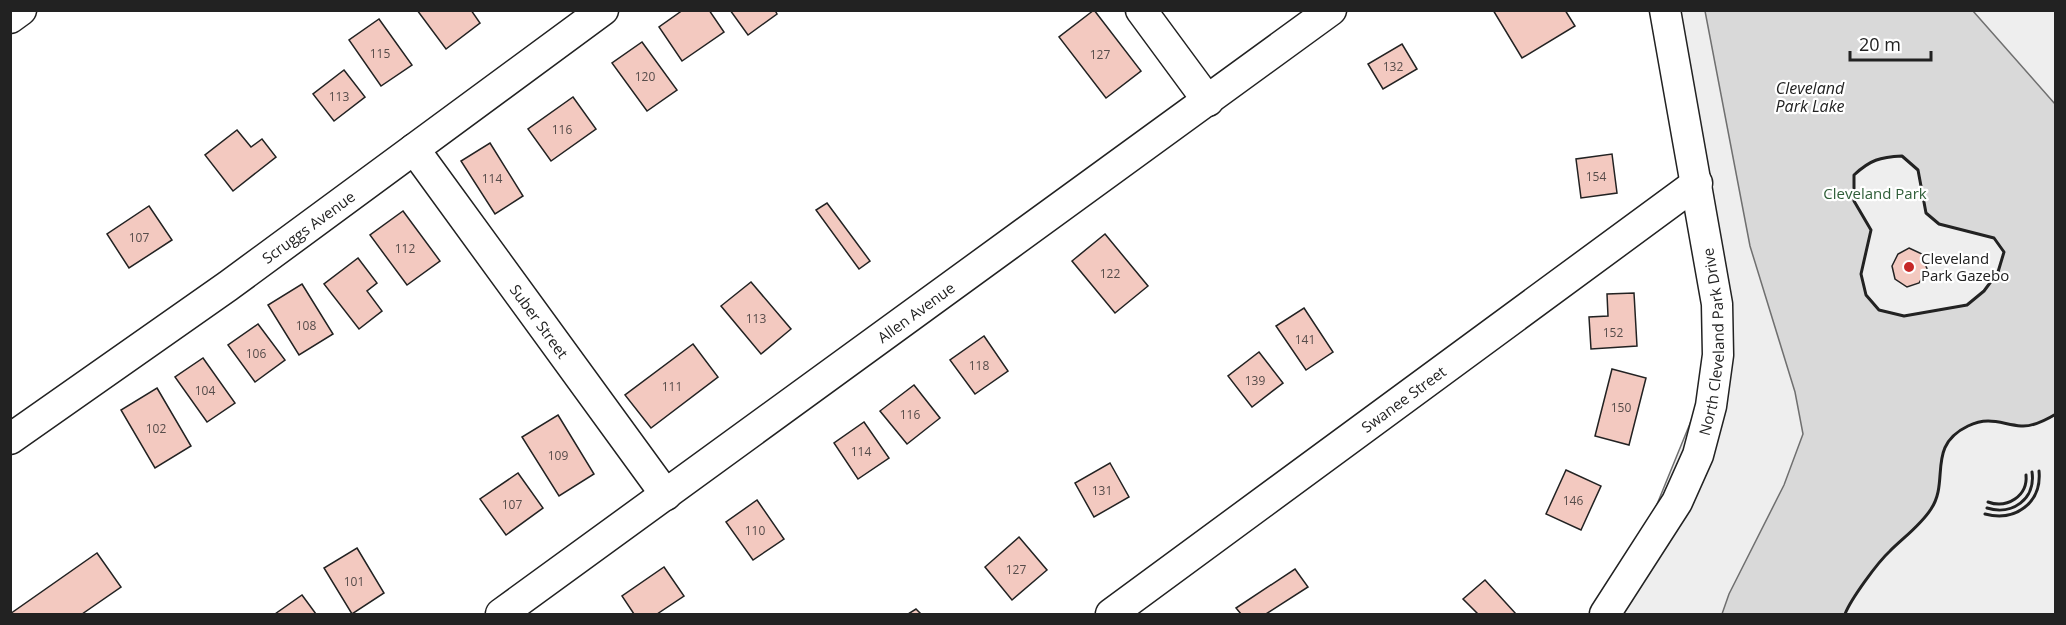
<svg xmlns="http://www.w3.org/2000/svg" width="2066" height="625" viewBox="0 0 2066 625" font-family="'Open Sans',sans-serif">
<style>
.green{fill:#eee;stroke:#6f6f6f;stroke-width:1.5}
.water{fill:#d9d9d9;stroke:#6f6f6f;stroke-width:1.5;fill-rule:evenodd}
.building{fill:#f3c9c0;stroke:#222;stroke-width:1.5}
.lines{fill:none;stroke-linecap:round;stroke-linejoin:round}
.minor-casing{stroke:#222;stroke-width:33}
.minor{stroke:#fff;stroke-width:30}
.wall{stroke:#222;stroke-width:3}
.poi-dot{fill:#c62828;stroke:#fff;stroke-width:2}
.labels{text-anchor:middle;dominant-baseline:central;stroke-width:4.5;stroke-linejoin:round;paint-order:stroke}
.number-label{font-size:12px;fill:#564c4a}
.park-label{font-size:15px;fill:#2f5e38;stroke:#fff}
.street-label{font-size:15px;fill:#222;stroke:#fff}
.poi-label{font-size:15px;fill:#222;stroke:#fff;text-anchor:start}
.water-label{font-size:16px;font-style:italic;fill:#222;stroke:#fff}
</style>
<rect width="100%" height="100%" fill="#fff"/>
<path class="green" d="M 1661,11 L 2055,11 L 2055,614 L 1607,614 L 1622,590 L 1718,355 Z"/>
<path class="water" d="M 1705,11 L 1973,11 L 2055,104 L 2055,414 C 2046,420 2032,427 2021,426 C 2001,424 1989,416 1968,426 C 1926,446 1950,481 1931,509 C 1921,525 1903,538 1890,551 C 1877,563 1851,599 1845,614 L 1722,614 L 1729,594 L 1784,485 L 1803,434 L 1795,392 L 1750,246 ZM 1901,156 L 1918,170 L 1926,213 L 1939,224 L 1994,238 L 2004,252 L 1998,272 L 1984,291 L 1967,305 L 1904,316 L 1879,310 L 1866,295 L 1861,274 L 1871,230 L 1854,201 L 1854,175 C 1869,161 1881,157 1901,156 Z"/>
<g class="building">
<path d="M 417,10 L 471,10 L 480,23 L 446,49 Z"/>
<path d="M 683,10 L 709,10 L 724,32 L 682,61 L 659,27 Z"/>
<path d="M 730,10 L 775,10 L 777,14 L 748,35 Z"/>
<path d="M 1094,10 L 1141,71 L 1106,98 L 1059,37 Z"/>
<path d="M 1493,10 L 1565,10 L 1575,26 L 1522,58 Z"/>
<path d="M 379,19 L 412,65 L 381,86 L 349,40 Z"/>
<path d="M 642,42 L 677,90 L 647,111 L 612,63 Z"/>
<path d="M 1402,44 L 1417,69 L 1383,89 L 1368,64 Z"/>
<path d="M 344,70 L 365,97 L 334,121 L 313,94 Z"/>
<path d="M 573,97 L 596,129 L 551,161 L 528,129 Z"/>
<path d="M 237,130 L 251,147 L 262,139 L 276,157 L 233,191 L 205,155 Z"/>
<path d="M 490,143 L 523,196 L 495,214 L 461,161 Z"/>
<path d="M 1612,154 L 1617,193 L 1581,198 L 1576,159 Z"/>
<path d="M 827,203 L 870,261 L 859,269 L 816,210 Z"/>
<path d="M 149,206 L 172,240 L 129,268 L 107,234 Z"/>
<path d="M 403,211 L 440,261 L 407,285 L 370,235 Z"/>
<path d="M 1105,234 L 1148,286 L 1115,313 L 1072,261 Z"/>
<path d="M 1909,248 L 1922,254 L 1927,269 L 1919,283 L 1907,287 L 1895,279 L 1892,266 L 1898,254 Z"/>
<path d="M 358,258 L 377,283 L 367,291 L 382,311 L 359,329 L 324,284 Z"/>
<path d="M 751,282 L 791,329 L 761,354 L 721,306 Z"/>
<path d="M 302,284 L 333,334 L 299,355 L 268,305 Z"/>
<path d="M 1634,293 L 1637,346 L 1591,349 L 1589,317 L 1608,316 L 1607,294 Z"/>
<path d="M 1304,308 L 1333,352 L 1306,370 L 1276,326 Z"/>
<path d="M 258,324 L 285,360 L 255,382 L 228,345 Z"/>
<path d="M 984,336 L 1008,371 L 975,394 L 950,360 Z"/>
<path d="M 693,344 L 718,377 L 651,428 L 625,395 Z"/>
<path d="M 1259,352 L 1283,383 L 1252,407 L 1228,376 Z"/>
<path d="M 203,358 L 235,403 L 207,422 L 175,377 Z"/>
<path d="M 1612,369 L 1646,378 L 1629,445 L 1595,436 Z"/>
<path d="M 914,385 L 940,418 L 907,444 L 880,411 Z"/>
<path d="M 157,388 L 191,446 L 155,468 L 121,410 Z"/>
<path d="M 558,415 L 594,474 L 559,496 L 522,437 Z"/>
<path d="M 864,422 L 889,458 L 858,479 L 834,443 Z"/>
<path d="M 1110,463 L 1129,497 L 1094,517 L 1075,483 Z"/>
<path d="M 1566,470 L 1601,486 L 1581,530 L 1546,514 Z"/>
<path d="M 518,473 L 543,508 L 506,535 L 480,499 Z"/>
<path d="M 757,500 L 784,539 L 753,560 L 726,522 Z"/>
<path d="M 1019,537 L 1047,570 L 1012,600 L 985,567 Z"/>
<path d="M 357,548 L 384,593 L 352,614 L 324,568 Z"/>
<path d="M 97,553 L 121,587 L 82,614 L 10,614 Z"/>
<path d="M 664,567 L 684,596 L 657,614 L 634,614 L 622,596 Z"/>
<path d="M 1295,569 L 1308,587 L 1266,614 L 1241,614 L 1236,608 Z"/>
<path d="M 1485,580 L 1516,614 L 1478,614 L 1463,599 Z"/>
<path d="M 302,595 L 316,614 L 275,614 Z"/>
<path d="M 916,609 L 921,614 L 908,614 Z"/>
</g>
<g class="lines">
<g class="minor-casing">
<g id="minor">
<path d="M 1141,10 L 1208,101"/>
<path d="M 10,18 L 21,10"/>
<path id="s1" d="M 414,149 L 666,495"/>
<path id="s2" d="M 10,439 L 228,286 L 603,10"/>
<path id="s3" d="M 501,614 L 1331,10"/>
<path id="s4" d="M 1111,614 L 1697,183"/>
<path id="s5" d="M 1605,614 L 1677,502 L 1698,455 L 1711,406 L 1718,355 L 1717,304 L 1665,10"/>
</g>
</g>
<use href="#minor" class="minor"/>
<g class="wall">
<path d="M 1902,156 L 1918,170 L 1926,213 L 1939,224 L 1994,238 L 2004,252 L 1998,272 L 1984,291 L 1967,305 L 1904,316 L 1879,310 L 1866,295 L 1861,274 L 1871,230 L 1854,201 L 1854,175 C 1870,160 1880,157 1902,156 Z"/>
<path d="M 1988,502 C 2007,509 2028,496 2026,475"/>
<path d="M 1987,508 C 2012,516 2036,499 2032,472"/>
<path d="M 1985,514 C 2015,522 2042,503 2039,471"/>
<path d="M 1845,614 C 1851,599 1877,563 1890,551 C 1903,538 1921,525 1931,509 C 1950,481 1926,446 1968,426 C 1989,416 2001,424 2021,426 C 2032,427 2046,420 2056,414"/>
</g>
</g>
<circle class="poi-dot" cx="1909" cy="267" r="6"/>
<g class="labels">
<g class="number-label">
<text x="380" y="53">115</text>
<text x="1100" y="54">127</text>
<text x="1393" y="66">132</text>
<text x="645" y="76">120</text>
<text x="339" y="96">113</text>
<text x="562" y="129">116</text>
<text x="1596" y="176">154</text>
<text x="492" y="178">114</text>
<text x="139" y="237">107</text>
<text x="405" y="248">112</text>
<text x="1110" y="273">122</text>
<text x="756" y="318">113</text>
<text x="306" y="325">108</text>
<text x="1613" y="332">152</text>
<text x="1305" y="339">141</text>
<text x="256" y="353">106</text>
<text x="979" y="365">118</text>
<text x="1255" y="380">139</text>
<text x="672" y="386">111</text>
<text x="205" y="390">104</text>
<text x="1621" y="407">150</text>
<text x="910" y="414">116</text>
<text x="156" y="428">102</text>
<text x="861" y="451">114</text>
<text x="558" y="455">109</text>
<text x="1102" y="490">131</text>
<text x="1573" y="500">146</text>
<text x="512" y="504">107</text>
<text x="755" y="530">110</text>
<text x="1016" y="569">127</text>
<text x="354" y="581">101</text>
</g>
<g class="park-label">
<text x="1875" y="193">Cleveland Park</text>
</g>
<g class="street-label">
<text stroke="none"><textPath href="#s2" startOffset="366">Scruggs Avenue</textPath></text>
<text stroke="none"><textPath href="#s3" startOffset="513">Allen Avenue</textPath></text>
<text stroke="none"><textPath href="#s1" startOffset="213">Suber Street</textPath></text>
<text stroke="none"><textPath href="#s5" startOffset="300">North Cleveland Park Drive</textPath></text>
<text stroke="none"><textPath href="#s4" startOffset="363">Swanee Street</textPath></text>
</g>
<g class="poi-label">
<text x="1921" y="258">Cleveland<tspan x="1921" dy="17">Park Gazebo</tspan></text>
</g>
<g class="water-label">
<text x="1810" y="88">Cleveland<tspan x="1810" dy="18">Park Lake</tspan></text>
</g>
</g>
<rect width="2066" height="625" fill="none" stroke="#222222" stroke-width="24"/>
<path d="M1850 51v9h81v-9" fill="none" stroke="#222222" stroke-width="3"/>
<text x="1859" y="51" font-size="18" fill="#222222" stroke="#ffffff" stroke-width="4.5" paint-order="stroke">20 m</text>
</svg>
